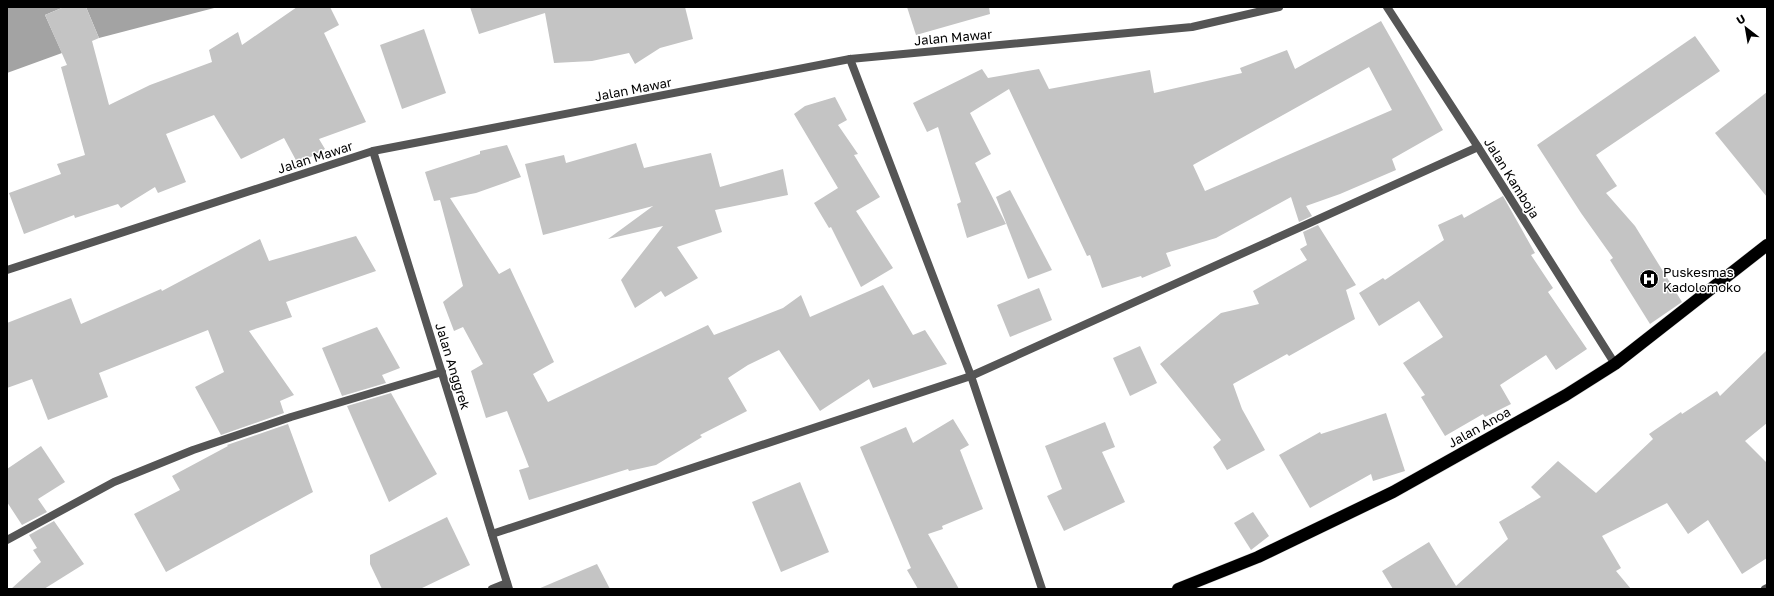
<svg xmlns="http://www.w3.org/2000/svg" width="1774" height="596" viewBox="0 0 1774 596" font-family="'Golos Text',sans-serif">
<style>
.water{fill:#a3a3a3}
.building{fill:#c4c4c4;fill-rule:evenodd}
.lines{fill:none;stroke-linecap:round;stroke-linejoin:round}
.highway-casing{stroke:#dbdbdb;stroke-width:13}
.street{stroke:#555;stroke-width:8}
.highway{stroke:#000;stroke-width:12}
.labels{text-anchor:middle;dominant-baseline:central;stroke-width:3;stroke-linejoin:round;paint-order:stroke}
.street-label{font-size:13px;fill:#000;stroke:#fff}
.poi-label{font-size:13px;fill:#000;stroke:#fff;text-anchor:start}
</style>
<rect width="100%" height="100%" fill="#fff"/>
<g class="water">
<path d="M 7,7 L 64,7 L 45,15 L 62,53 L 7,73 Z"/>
<path d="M 86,7 L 218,7 L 99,38 Z"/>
</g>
<g class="building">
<path d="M 64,7 L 86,7 L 99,38 L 92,41 L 109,105 L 150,85 L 212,62 L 209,50 L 238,32 L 242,45 L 297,7 L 330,7 L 339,25 L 324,33 L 366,122 L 319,139 L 325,149 L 298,164 L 284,138 L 241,159 L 214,115 L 166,134 L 186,182 L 158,193 L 155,187 L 121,208 L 118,204 L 75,218 L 74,215 L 24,234 L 9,193 L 61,174 L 57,164 L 85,155 L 61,67 L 67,65 L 45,15 Z"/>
<path d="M 470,7 L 685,7 L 693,39 L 660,48 L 635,64 L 629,53 L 592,61 L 554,63 L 545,13 L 479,34 Z"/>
<path d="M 907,7 L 989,7 L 990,14 L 916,35 Z"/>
<path d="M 1381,21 L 1443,130 L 1392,159 L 1396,170 L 1340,194 L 1306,206 L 1312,216 L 1299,222 L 1291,197 L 1216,238 L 1166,253 L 1171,266 L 1142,278 L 1141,276 L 1102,288 L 1090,255 L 1087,256 L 1009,89 L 970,113 L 991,154 L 975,163 L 1006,224 L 967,238 L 957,204 L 961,202 L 938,127 L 927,132 L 913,103 L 982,69 L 988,78 L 1039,69 L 1049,89 L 1150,70 L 1154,93 L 1242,73 L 1240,68 L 1287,50 L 1295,69 ZM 1369,67 L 1392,110 L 1205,191 L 1193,165 Z"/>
<path d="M 424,29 L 446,93 L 402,109 L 380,45 Z"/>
<path d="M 1695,36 L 1720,71 L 1596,155 L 1617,186 L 1606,193 L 1635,226 L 1682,302 L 1650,324 L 1610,260 L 1613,258 L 1581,213 L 1537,145 Z"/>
<path d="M 1767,92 L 1767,197 L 1715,133 Z"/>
<path d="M 835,97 L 847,120 L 838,125 L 858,154 L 854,155 L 880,197 L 856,211 L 893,268 L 861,287 L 831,227 L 829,228 L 814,203 L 838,188 L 794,114 L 805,106 Z"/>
<path d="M 636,143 L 644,168 L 711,153 L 720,187 L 783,169 L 788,195 L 715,210 L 722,232 L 677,247 L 698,278 L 665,297 L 661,291 L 635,308 L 621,280 L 663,226 L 608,239 L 653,206 L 543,235 L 525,164 L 564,155 L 566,163 Z"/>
<path d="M 507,145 L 521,177 L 476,193 L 450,198 L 499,274 L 510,268 L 554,362 L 533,374 L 548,402 L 708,325 L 714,335 L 783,308 L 801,295 L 810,317 L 883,285 L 913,335 L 925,330 L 947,364 L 873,388 L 869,379 L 820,411 L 779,350 L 748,365 L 728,378 L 747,411 L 700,435 L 702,437 L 656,465 L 629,471 L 628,469 L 529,500 L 519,470 L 529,467 L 507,411 L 486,418 L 471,371 L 483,364 L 463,327 L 454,331 L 443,302 L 463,286 L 440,200 L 434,201 L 425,172 L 480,154 L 480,151 Z"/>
<path d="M 1010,190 L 1052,270 L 1028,279 L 996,197 Z"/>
<path d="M 1503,196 L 1535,253 L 1531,255 L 1553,288 L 1548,292 L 1587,349 L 1556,370 L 1546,355 L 1500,385 L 1511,404 L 1485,417 L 1483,414 L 1445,436 L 1421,397 L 1425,395 L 1403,363 L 1443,337 L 1419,301 L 1379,326 L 1359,293 L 1383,278 L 1385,280 L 1444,240 L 1438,225 L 1462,214 L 1464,218 Z"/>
<path d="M 1318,225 L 1356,285 L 1346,290 L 1355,319 L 1289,356 L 1287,354 L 1233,384 L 1242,409 L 1265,450 L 1227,470 L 1213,447 L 1221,440 L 1160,364 L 1221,313 L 1259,304 L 1253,291 L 1307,260 L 1300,249 L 1307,245 L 1303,232 Z"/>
<path d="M 356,236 L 376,271 L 286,302 L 292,317 L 249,331 L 294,395 L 280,401 L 284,413 L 221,435 L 195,387 L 224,372 L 208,330 L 99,373 L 108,397 L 48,420 L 32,379 L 7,388 L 7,323 L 71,298 L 81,324 L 161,289 L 162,291 L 260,239 L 269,261 Z"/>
<path d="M 1039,288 L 1052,320 L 1010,337 L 997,305 Z"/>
<path d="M 377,327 L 400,368 L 382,375 L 386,383 L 342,396 L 322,348 Z"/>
<path d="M 1140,346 L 1157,383 L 1130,396 L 1113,358 Z"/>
<path d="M 1767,350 L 1767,423 L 1745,441 L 1767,463 L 1767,558 L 1742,574 L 1708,520 L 1688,534 L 1667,503 L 1602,536 L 1621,568 L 1616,571 L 1631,589 L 1393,589 L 1382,571 L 1429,542 L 1456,586 L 1508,539 L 1499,522 L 1541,497 L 1531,487 L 1558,461 L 1596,493 L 1653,439 L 1649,434 L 1681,412 L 1682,414 L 1717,391 L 1720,396 Z"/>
<path d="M 391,393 L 437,474 L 389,502 L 347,406 Z"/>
<path d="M 1386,413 L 1405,471 L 1373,481 L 1371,474 L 1310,508 L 1279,455 L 1320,432 L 1321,434 Z"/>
<path d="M 953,419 L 969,445 L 960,450 L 983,509 L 942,526 L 943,529 L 928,534 L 959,589 L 918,589 L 907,570 L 911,568 L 860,447 L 906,427 L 913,443 Z"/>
<path d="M 1105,422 L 1115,447 L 1102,452 L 1125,502 L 1064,531 L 1047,496 L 1062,489 L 1045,446 Z"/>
<path d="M 288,424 L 313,492 L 166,572 L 134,514 L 180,490 L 172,476 L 228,446 L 227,445 Z"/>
<path d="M 41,446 L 65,482 L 38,499 L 47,512 L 22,525 L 7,502 L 7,469 Z"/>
<path d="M 800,482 L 829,552 L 781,572 L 752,502 Z"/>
<path d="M 1253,512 L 1269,536 L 1251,550 L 1234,523 Z"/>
<path d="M 447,517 L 470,565 L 420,589 L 382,589 L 370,564 L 370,555 Z"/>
<path d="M 54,521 L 84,564 L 44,589 L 11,589 L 41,562 L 33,550 L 37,548 L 29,535 Z"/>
<path d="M 597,564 L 610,589 L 538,589 Z"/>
</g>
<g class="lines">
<g class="highway-casing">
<path id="highway" d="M 1178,589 L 1258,557 L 1393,492 L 1566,395 L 1615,364 L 1767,245"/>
</g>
<g class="street">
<path d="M 1387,7 L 1478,147 L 1615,364"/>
<path d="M 850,59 L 971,376 L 1042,589"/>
<path d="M 373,151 L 509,589"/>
<path d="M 7,270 L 373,151 L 850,59 L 1192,27 L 1279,7"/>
<path d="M 492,534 L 971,376 L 1478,147"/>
<path d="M 7,540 L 114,482 L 193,450 L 291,417 L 442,372"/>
<path d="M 492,589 L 507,583"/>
<path d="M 1765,589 L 1767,588"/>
</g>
<use href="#highway" class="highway"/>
</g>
<defs>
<g id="hospital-disc" transform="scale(1)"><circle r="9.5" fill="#000" stroke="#fff"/><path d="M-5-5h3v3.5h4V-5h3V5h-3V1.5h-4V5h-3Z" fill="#fff"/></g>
</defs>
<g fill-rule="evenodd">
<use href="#hospital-disc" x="1649" y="279"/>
</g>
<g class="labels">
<g class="street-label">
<text transform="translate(953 37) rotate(-5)">Jalan Mawar</text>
<text transform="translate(633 89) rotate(-11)">Jalan Mawar</text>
<text transform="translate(315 157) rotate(-18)">Jalan Mawar</text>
<text transform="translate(1512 178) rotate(58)">Jalan Kamboja</text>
<text transform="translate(453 366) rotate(73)">Jalan Anggrek</text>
<text transform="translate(1479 427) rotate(-29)">Jalan Anoa</text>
</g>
<g class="poi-label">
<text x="1663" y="272">Puskesmas<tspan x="1663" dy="15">Kadolomoko</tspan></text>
</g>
</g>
<rect width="1774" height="596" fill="none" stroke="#000000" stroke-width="16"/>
<g transform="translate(1746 28) rotate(329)" stroke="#ffffff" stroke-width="3" paint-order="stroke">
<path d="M0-3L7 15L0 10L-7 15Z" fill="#000000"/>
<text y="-6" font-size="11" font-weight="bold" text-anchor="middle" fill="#000000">U</text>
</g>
</svg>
